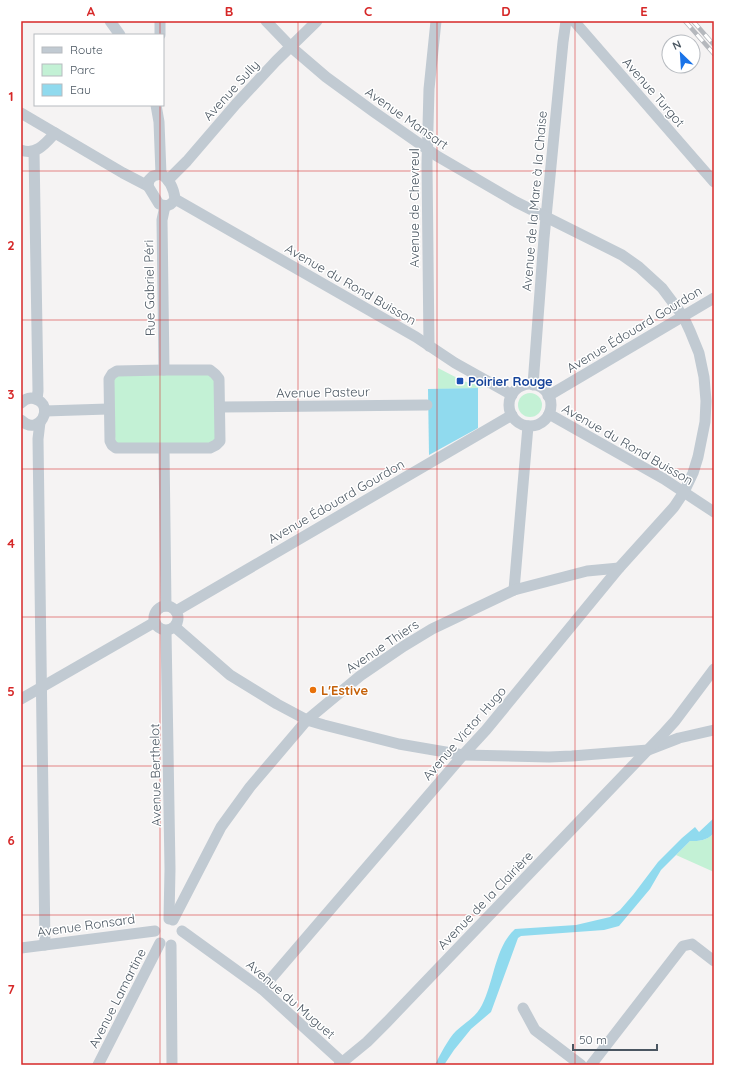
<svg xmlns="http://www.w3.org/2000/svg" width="735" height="1086" viewBox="0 0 735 1086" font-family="Quicksand,sans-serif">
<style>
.green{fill:#c3f1d5}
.water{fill:#90daee}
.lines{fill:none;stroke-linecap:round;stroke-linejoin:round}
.street{stroke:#c1cad2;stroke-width:11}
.rail-casing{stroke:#b5b8bd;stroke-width:4.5}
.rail{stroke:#fff;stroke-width:3;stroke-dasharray:9;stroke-linecap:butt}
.grid{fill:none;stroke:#d62828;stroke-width:1;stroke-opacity:0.55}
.transit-dot{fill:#1a4fb4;stroke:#fff;stroke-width:1.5}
.food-dot{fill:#e8710a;stroke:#fff;stroke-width:1.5}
.labels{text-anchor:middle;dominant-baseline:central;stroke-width:3;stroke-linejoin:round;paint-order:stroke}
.street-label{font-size:13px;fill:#4a5661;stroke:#fff}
.transit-label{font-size:13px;font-weight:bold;fill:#164399;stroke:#fff;text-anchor:start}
.food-label{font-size:13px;font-weight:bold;fill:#c56008;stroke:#fff;text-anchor:start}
.neatline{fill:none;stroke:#d62828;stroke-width:1.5}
.grid-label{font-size:13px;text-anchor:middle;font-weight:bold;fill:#d62828}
</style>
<rect width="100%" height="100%" fill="#f5f3f3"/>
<g class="green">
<path d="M 438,368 L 463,381 L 477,385 L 483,388 L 438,389 Z"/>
<path d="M 164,370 L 218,376 L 216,445 L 116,448 L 110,376 Z"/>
<circle cx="530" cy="405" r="12"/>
<path d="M 714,833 L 714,872 L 676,855 L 690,841 C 700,841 706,841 714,833 Z"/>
</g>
<g class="water">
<path d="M 478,388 L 478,428 L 429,455 L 428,389 Z"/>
<path d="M 714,818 L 714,833 C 706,841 700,841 690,841 L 661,870 L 650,889 L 619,926 L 604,930 L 521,936 L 518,938 L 491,1012 L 471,1029 L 454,1050 L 444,1065 L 435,1065 C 440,1055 448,1039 456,1031 C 466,1022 476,1017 482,1005 C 494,982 495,947 515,929 L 576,925 L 610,917 L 620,910 L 633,895 L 658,862 L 682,838 L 695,827 L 699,832 Z"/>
</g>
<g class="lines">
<g class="street">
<path d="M 110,21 L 120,35"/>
<path d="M 160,21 L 160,35"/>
<path d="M 574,21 L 714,182"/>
<path d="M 156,105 L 159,122 L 161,174"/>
<path d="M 21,113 L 123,173 L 148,186"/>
<path d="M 21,150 C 36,156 46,143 55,133"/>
<path d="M 34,151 L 38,391 L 37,399"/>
<path d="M 161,174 C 170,180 174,189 175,199 C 171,206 166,207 159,204 L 148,186 L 149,180 L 153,176 Z"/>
<path d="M 168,180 L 187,161 L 236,104 L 276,61 L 317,21"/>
<path d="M 175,199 L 416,337 L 455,363 L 512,395"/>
<path d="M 429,346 L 427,164 L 429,89 L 436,21"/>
<path d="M 164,370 L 210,370 L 215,374 L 219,379 L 220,441 L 216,445 L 210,448 L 116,448 L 112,445 L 110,441 L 109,379 L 112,374 L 117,371 Z"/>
<path d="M 164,370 L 162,220 L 165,206"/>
<circle cx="530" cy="405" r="21"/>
<path d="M 533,385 L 544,238 L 563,42 L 566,21"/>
<path d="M 548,396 L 714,298"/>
<path d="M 21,403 C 25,399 30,397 35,399 C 56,405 39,438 21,420"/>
<path d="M 220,407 L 427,405"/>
<path d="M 45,411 L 108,409"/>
<path d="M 549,414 L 664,479 L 714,512"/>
<path d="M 40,422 L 38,439 L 45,945"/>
<path d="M 164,449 L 166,606"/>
<path d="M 514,590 L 528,426"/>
<circle cx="166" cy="618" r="12"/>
<path d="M 176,611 L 512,415"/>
<path d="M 175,627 L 230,675 L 277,704 L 307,720 L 324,725 L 399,744 L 463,755 L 549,757 L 572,756 L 648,750 L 679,738 L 714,730"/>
<path d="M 166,631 L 170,869 L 169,919"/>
<path d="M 21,699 L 155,622"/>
<path d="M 173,920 L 221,827 L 250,787 L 307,720 L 360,676 L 404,646 L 432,629 L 514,590 L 587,571 L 619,568"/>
<path d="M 182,931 L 262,989 L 342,1062"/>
<path d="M 171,945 L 172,1065"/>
<path d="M 21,948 L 155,931"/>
<path d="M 262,989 L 463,755 L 486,730 L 619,568 L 674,507 L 684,492 L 693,473 L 698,457 L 705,422 L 706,401 L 704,377 L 699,353 L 690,331 L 683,316 L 662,288 L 639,267 L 622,255 L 516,202 L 437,156 L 374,112 L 326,77 L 291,47 L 266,21"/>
<path d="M 523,1008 L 535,1030 L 581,1065"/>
<path d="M 98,1065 L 160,943"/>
<path d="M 339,1065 L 367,1042 L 387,1022 L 665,732 L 675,721 L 714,669"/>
<path d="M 591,1065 L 683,946 L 692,944 L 714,961"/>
</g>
<g class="rail-casing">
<g id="rail">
<path d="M 685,21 L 714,54"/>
<path d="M 693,21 L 714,45"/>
</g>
</g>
<use href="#rail" class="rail"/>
</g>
<path class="grid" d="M 160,21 L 160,35M 298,21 L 298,1065M 437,21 L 437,1065M 575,21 L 575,1065M 160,105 L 160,1065M 21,171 L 714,171M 21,320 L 714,320M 21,469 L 714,469M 21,617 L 714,617M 21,766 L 714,766M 21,915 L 714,915"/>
<rect class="transit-dot" x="456" y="377" width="8" height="8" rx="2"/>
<circle class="food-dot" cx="313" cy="690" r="4"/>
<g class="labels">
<g class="street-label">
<text transform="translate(231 90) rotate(-48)">Avenue Sully</text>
<text transform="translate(654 92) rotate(49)">Avenue Turgot</text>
<text transform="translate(407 118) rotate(35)">Avenue Mansart</text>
<text transform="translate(534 201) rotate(-85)">Avenue de la Mare à la Chaise</text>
<text transform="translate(414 208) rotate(-90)">Avenue de Chevreul</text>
<text transform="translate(351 284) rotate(30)">Avenue du Rond Buisson</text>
<text transform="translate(149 288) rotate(-91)">Rue Gabriel Péri</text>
<text transform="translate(634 329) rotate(-31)">Avenue Édouard Gourdon</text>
<text transform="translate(323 392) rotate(-1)">Avenue Pasteur</text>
<text transform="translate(628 444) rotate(30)">Avenue du Rond Buisson</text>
<text transform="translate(336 501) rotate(-30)">Avenue Édouard Gourdon</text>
<text transform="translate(382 646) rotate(-34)">Avenue Thiers</text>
<text transform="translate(464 733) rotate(-49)">Avenue Victor Hugo</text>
<text transform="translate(155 775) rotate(-91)">Avenue Berthelot</text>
<text transform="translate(485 900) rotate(-46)">Avenue de la Clairière</text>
<text transform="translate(86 925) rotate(-8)">Avenue Ronsard</text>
<text transform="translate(117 998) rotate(-63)">Avenue Lamartine</text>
<text transform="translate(291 999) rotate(41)">Avenue du Muguet</text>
</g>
<g class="transit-label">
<text x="468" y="381">Poirier Rouge</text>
</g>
<g class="food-label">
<text x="321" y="690">L'Estive</text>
</g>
</g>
<rect width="735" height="1086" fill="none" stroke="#ffffff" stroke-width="44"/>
<rect x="34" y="34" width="130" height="72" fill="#ffffff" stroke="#b7bbc0"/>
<rect x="42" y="47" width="20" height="6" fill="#c1cad2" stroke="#b7bbc0"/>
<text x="70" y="54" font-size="12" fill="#4a5661">Route</text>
<rect x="42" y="64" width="20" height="12" fill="#c3f1d5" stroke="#b7bbc0"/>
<text x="70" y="74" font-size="12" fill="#4a5661">Parc</text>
<rect x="42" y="84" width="20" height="12" fill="#90daee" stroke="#b7bbc0"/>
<text x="70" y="94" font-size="12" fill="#4a5661">Eau</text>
<g transform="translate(681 54) rotate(335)"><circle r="19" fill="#ffffff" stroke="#b7bbc0"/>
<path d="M0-3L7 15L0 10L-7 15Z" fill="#1a73e8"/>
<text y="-6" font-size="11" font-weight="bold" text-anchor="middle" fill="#4a5661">N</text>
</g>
<path d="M573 1044v6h84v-6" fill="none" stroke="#4a5661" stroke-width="2"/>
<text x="579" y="1044" font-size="12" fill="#4a5661" stroke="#ffffff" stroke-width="3" paint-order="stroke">50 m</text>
<rect x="22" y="22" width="691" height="1042" class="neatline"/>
<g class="grid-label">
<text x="91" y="16">A</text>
<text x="229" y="16">B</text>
<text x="368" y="16">C</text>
<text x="506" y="16">D</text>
<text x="644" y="16">E</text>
<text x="11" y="101">1</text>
<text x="11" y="250">2</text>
<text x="11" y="399">3</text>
<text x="11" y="548">4</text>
<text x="11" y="696">5</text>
<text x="11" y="845">6</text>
<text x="11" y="994">7</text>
</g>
</svg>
